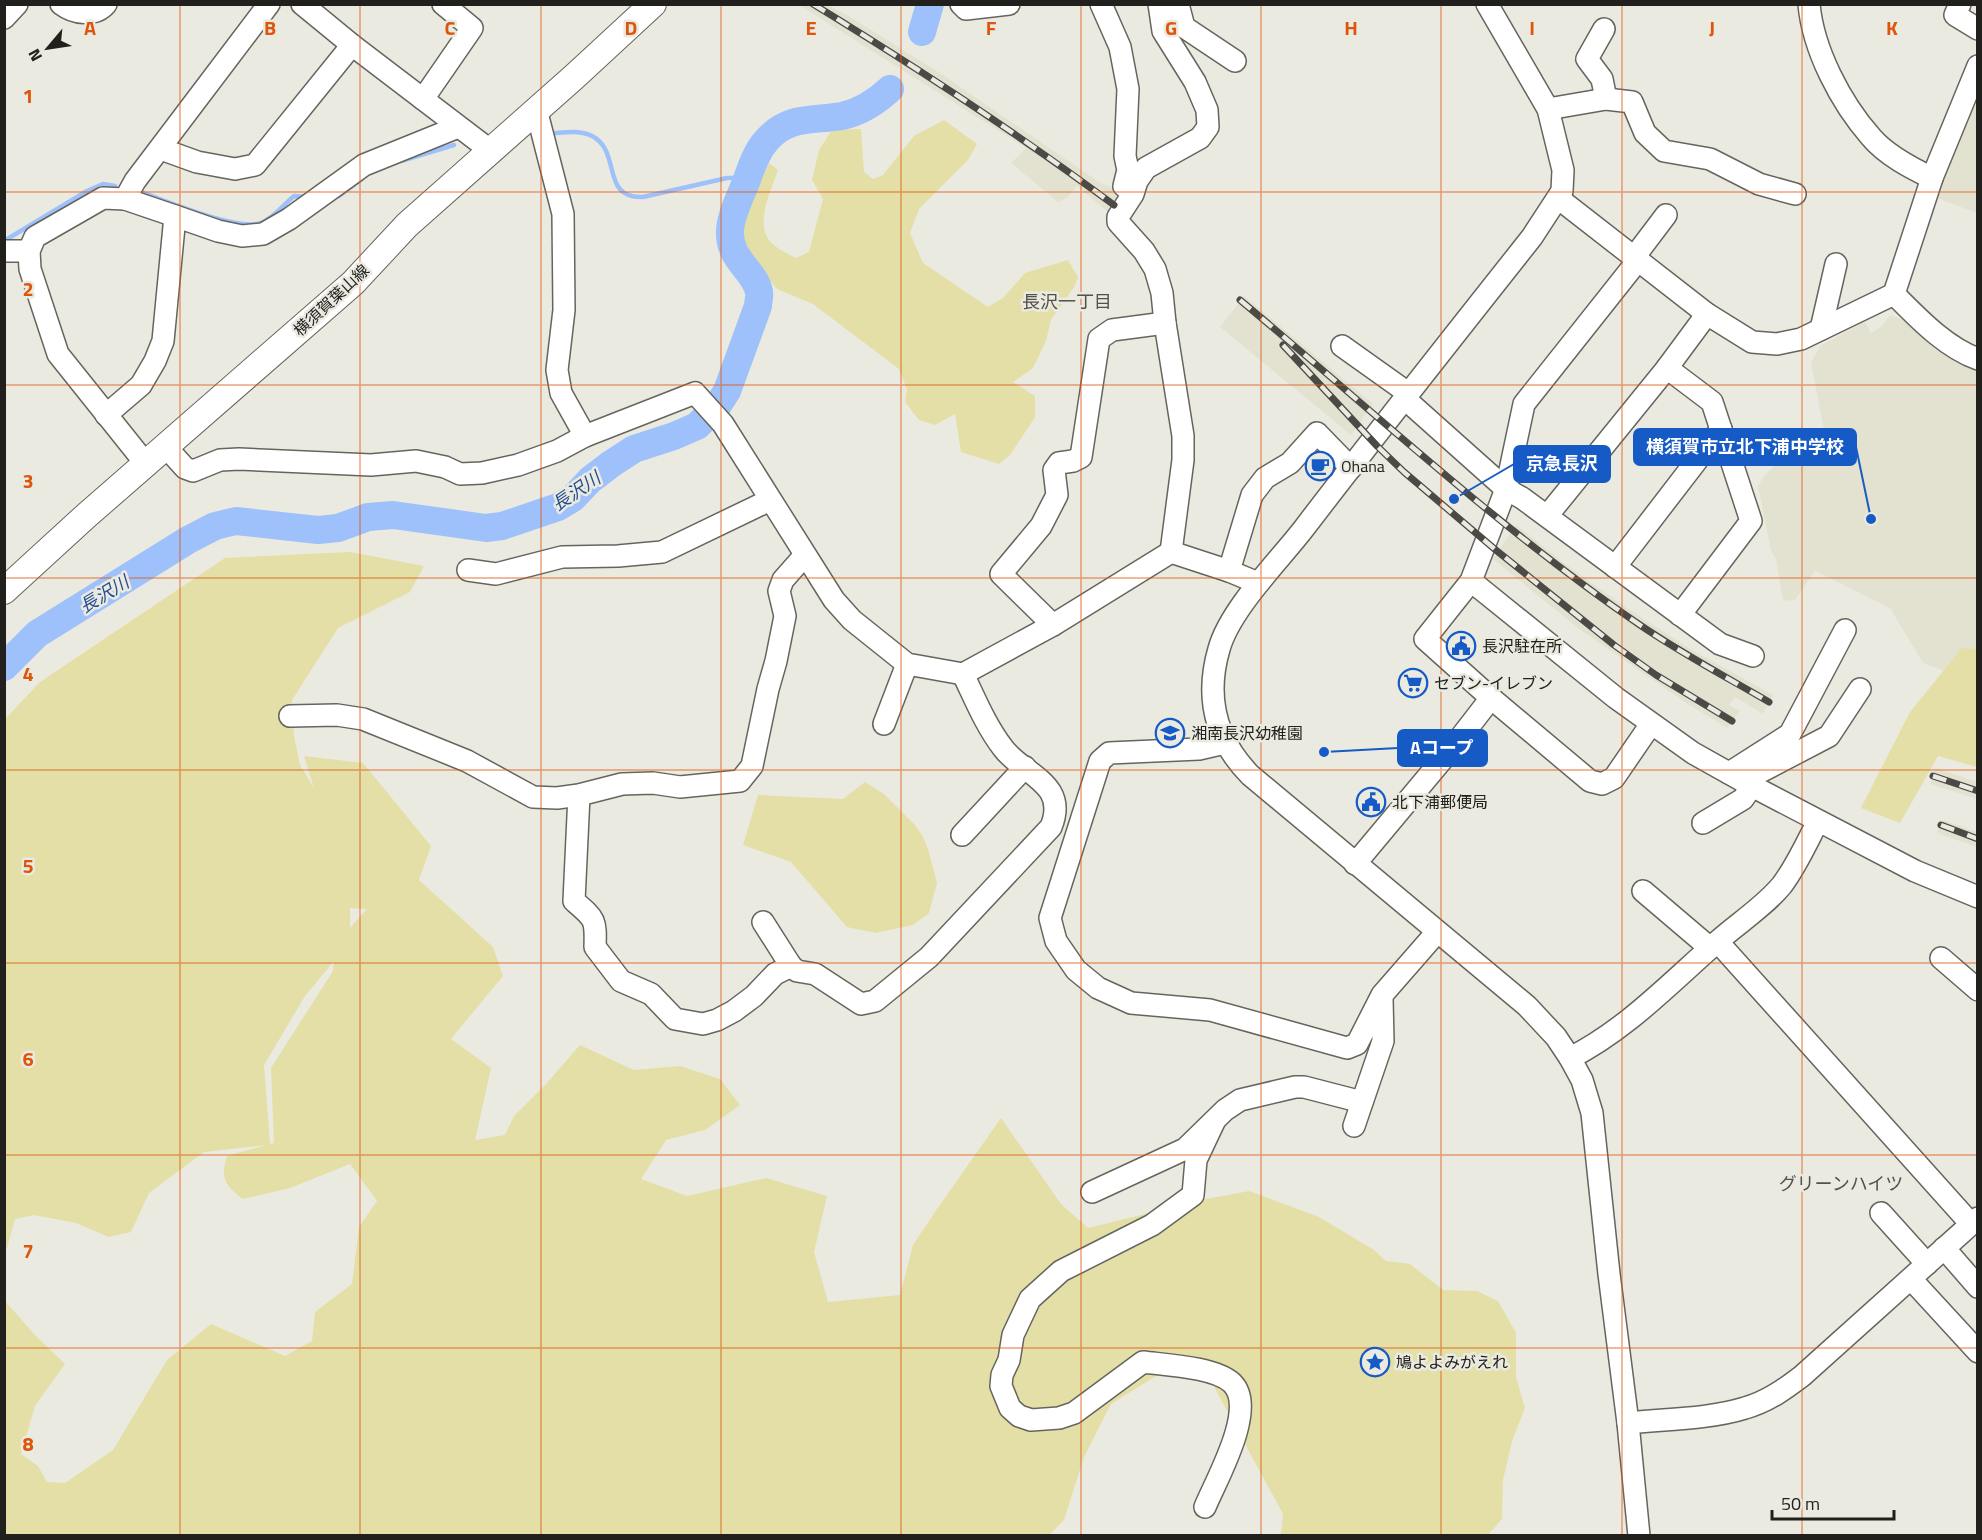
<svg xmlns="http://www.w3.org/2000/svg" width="1982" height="1540" viewBox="0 0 1982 1540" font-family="'Titillium Web','Noto Sans JP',sans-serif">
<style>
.built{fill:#e3e2d1}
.green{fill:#e3dfa6;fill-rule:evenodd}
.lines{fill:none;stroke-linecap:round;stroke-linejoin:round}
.stream{stroke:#9ec1fb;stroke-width:4.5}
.river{stroke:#9ec1fb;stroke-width:28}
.minor-casing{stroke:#66655d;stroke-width:24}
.major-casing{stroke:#66655d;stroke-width:28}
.minor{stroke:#fff;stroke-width:21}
.major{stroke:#fff;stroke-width:26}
.rail-casing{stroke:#4b4a46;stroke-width:7}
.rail{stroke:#ebeae1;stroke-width:4.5;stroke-dasharray:14;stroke-linecap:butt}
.grid{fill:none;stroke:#de560d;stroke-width:1.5;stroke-opacity:0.55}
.labels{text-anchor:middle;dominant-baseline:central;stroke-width:5;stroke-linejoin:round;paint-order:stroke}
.street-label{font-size:16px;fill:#21201d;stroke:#ebeae1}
.poi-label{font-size:16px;fill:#21201d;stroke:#ebeae1;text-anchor:start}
.neighbourhood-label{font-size:18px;fill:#52514a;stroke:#ebeae1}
.water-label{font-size:18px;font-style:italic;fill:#244c8f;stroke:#ebeae1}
.grid-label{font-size:20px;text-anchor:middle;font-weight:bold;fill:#de560d;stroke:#ebeae1;stroke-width:5;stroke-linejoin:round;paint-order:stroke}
.leader{fill:none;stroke:#165ac5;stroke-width:2}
.callout-dot{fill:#165ac5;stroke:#ebeae1;stroke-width:2}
.callout{fill:#165ac5;stroke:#165ac5;stroke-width:2}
.callout-label{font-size:18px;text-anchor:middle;font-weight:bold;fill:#fff}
</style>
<rect width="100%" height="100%" fill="#ebeae1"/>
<g class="built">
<path d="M 799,5 L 828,5 L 847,15 L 937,71 L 1102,184 L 1124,192 L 1109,213 L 1077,186 L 1067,198 L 1058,202 L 1011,163 L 1026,148 Z"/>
<path d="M 1977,83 L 1977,213 L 1934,197 Z"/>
<path d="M 1244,296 L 1373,404 L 1351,435 L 1220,327 Z"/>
<path d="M 1890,315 L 1929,329 L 1977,365 L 1977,683 L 1923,663 L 1890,608 L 1815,571 L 1795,600 L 1783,601 L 1776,559 L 1771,551 L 1758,486 L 1764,476 L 1785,456 L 1807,447 L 1824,430 L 1811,363 L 1820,346 L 1865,322 L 1871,333 L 1881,327 Z"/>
<path d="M 1516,525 L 1569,567 L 1627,608 L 1692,650 L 1773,695 L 1763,714 L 1735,697 L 1729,705 L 1740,711 L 1728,728 L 1689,705 L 1578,628 L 1493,559 Z"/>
<path d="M 1935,768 L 1977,782 L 1977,799 L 1930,784 Z"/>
<path d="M 1943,820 L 1977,832 L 1977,847 L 1937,833 Z"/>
</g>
<g class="green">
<path d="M 944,120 L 977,144 L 968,160 L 919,209 L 910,233 L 923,263 L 988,307 L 1003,298 L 1025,273 L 1068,260 L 1078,277 L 1074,287 L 1051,320 L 1046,341 L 1033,368 L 1013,382 L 1035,396 L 1035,417 L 1010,455 L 999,464 L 961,452 L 955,414 L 935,425 L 919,420 L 905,402 L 907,389 L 899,369 L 813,304 L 777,289 L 750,256 L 740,235 L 745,210 L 769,163 L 778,170 C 771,192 751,228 775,246 C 781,251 789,254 796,258 L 809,252 L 823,199 L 812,180 L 819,150 L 832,130 L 861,129 L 864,172 L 873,179 L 883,175 L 914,136 Z"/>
<path d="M 350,552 L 424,566 L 410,592 L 338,628 L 292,700 L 294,736 L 300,765 L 314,788 L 304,756 L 363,763 L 431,846 L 419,880 L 493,947 L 503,976 L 451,1039 L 491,1068 L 475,1140 L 505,1135 L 514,1116 L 546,1084 L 580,1045 L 634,1070 L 680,1066 L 720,1079 L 740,1105 L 705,1130 L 666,1140 L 641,1179 L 687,1196 L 766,1178 L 827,1196 L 814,1252 L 828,1302 L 900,1295 L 913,1245 L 937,1209 L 1001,1118 L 1061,1204 L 1088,1228 L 1206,1199 L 1249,1191 L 1319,1217 L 1374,1250 L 1386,1261 L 1410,1264 L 1443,1290 L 1477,1291 L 1498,1301 L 1516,1333 L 1516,1377 L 1525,1408 L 1512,1441 L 1503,1480 L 1502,1519 L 1488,1535 L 1281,1535 L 1283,1514 L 1212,1383 L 1161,1373 L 1111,1404 L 1084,1457 L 1064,1520 L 1049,1535 L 5,1535 L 4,1300 L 35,1335 L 65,1364 L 35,1406 L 21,1454 L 38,1466 L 47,1482 L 65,1483 L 113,1450 L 167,1360 L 211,1324 L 285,1356 L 312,1341 L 315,1312 L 352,1284 L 359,1227 L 377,1201 L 350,1164 L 290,1188 L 243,1199 C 225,1185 220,1179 227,1156 L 266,1145 L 204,1152 L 149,1193 L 131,1232 L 109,1237 L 76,1223 L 34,1215 L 15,1219 L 7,1248 L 4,1250 L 5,719 L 40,682 L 225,558 ZM 350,908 L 367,909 L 350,928 ZM 334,961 L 333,971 L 271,1068 L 274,1143 L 270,1144 L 264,1065 L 305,996 Z"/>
<path d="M 1962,648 L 1977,649 L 1977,767 L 1938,756 L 1900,823 L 1861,808 L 1910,712 Z"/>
<path d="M 865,782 L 884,794 L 915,825 L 922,835 L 928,849 L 937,883 L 929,913 L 913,925 L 876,933 L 847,927 L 791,862 L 743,845 L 758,795 L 843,799 Z"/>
</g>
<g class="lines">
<g class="stream">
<path d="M 555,133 C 567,132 580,130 592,136 C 622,151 600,199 643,197 L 727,178 L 747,178"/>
<path d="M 401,161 L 454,145"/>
<path d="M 143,193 C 169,202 237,231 261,223 C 274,218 283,205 294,196 L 307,197"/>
<path d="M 339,196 L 362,179"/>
<path d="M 4,241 L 87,191 L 103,184 L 115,186"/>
</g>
<g class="river">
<path d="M 922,32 L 930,4"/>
<path d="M 4,667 L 37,634 L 188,540 L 215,526 L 236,521 L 318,530 L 338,528 L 368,517 L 393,515 L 486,528 L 502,526 L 558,507 L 573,498 L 590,480 L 611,464 L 634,449 L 674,436 L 697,426 L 718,405 L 727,391 L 758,306 C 758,302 760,296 759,292 C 755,270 728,260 730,230 C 731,215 740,197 746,182 C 751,168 756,152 766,141 C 788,115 813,121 842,116 C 861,112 876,102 890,89"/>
</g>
<g class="minor-casing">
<g id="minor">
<path d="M 61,4 C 74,14 95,17 106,4"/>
<path d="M 302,4 L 352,45 L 491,151"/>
<path d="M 961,4 L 966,9 L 1009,4"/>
<path d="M 1101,4 L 1120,47 L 1128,89 L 1125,156 L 1128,170 L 1124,186 L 1131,192"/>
<path d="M 1159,4 L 1163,31 L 1195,82 L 1207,110 L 1208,127 L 1200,138 L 1146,168 L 1137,181 L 1133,194 L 1118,217 L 1118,222 L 1144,251 L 1155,269 L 1162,293 L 1165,323 L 1183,436 L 1183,460 L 1171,552"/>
<path d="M 1178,4 L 1184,27 L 1235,61"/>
<path d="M 1487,4 L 1548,109 L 1563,170 L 1562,191 L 1532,237 C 1456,333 1379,430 1305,527 C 1279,561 1230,609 1219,649 C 1205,697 1215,739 1250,775 L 1527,1006 L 1556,1037 L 1570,1058 L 1582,1080 L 1592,1113 L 1609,1274 L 1628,1423 L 1639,1536"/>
<path d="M 1809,4 C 1813,50 1841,103 1871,137 C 1886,155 1911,168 1932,178"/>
<path d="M 1960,4 L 1955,15 L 1978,29"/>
<path d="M 4,18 L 17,4"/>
<path d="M 1604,29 L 1587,59 L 1602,79 L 1606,99"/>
<path d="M 423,99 L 472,28 L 443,4"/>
<path d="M 536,109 L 563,214 L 564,310 L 557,370 L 561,393 L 585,436"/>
<path d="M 1548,109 L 1606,99 L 1632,102 L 1645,133 L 1664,151 L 1710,159 L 1759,184 L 1795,194"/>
<path d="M 161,149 L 197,162 L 235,169 L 255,165 L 352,45"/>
<path d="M 1558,198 L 1707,314 L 1752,342 L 1777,344 L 1801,339 L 1894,294 L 1932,178 L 1978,66"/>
<path d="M 125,199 L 135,181 L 269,4"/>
<path d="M 4,251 L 29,251"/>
<path d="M 1635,256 L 1666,215"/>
<path d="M 1639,259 L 1524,404 L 1506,489 L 1471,581 L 1425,639 L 1491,698 L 1590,781 L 1602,784 L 1614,778 L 1651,724"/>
<path d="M 1894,294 C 1918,318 1945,347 1978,359"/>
<path d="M 1821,329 L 1836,264"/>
<path d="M 1342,346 L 1408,393"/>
<path d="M 1667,368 L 1712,402 L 1751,521 L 1680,615"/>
<path d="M 1404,398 L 1506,489 L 1522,498 L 1720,644 L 1753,656"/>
<path d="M 106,415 L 141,385 L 155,361 L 163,341 L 175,216 L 218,231 L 242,236 L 263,234 L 289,219 L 364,165 L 458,127"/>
<path d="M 166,447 L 185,468 L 193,471 L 220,460 L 239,459 L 371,465 L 416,461 L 445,467 L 460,474 L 482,473 L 518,465 L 557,451 L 585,436 L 695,393 L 723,424 L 834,600 L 852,620 L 907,664 L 963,674 L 1053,625 L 1171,552 L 1229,571 L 1258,583"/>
<path d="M 146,464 L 58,354 L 30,269 L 29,251 L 35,237 L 103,198 L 125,199 L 175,216"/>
<path d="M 1547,516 L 1667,368 L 1707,314"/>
<path d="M 1615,567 L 1721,429"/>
<path d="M 468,570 L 496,574 L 562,557 L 618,556 L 662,552 L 770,500"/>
<path d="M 1229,571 L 1252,495 L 1265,478 L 1290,463 L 1317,433 L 1351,468"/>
<path d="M 1471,581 L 1616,698 L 1693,753 L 1752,786 L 1915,871 L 1978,897"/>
<path d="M 1053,625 L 1001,574 L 1041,526 L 1057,495 L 1054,470 L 1059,463 L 1073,461 L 1081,457 L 1099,339 L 1112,330 L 1165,323"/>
<path d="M 290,716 L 337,715 L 363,719 L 467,761 L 533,797 L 557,798 L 579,795 L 622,784 L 653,783 L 680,787 L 740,781 L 752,766 L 768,689 L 776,661 L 785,616 L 779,591 L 783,580 L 805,555"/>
<path d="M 884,724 L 907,664"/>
<path d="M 1225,743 L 1199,749 L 1109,753 L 1100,761 L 1050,918 L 1056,941 L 1076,970 L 1098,988 L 1131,1003 L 1210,1010 L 1347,1048 L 1357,1044 L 1382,995 L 1437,932"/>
<path d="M 1729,773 L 1790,734 L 1845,630"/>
<path d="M 1743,781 L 1829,736 L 1860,689"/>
<path d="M 579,795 L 574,901 C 595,919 596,919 595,947 L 621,981 L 651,994 L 675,1019 L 703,1024 L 717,1020 L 734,1011 L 754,996 L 775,974 L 791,966"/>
<path d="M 1703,823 L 1743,799 L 1752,786"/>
<path d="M 962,835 L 1025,767"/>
<path d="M 1355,864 L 1457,742 L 1491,698"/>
<path d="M 1643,891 L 1710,948"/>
<path d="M 763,922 L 791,966 L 797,971 L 815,974 L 861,1004 L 875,1001 L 929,957 L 1051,827 C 1069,783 1023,775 1003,748 C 986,726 975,699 963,674"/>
<path d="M 1718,942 L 1971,1224"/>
<path d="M 1941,958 L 1978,990"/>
<path d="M 1570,1058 C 1626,1030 1670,983 1717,942 C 1738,923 1764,907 1782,885 C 1797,865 1807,842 1818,821"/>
<path d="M 1354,1126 L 1383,1041 L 1382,999"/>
<path d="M 1092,1192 L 1185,1149 L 1225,1110 L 1240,1100 L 1295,1087 L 1304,1087 L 1362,1102"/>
<path d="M 1881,1213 L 1927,1264"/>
<path d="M 1944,1248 L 1978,1287"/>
<path d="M 1911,1279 L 1978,1352"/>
<path d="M 1628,1423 C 1666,1419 1710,1419 1745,1408 C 1767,1402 1785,1389 1802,1376 L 1978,1218"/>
<path d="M 1205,1507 C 1216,1480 1258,1408 1232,1383 C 1215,1367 1166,1365 1143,1362 L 1074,1413 L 1059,1418 L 1031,1420 L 1019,1416 L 1010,1408 L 1001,1386 L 1002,1375 L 1009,1360 L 1013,1335 L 1030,1299 L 1061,1271 L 1152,1225 L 1193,1195 L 1196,1160 L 1214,1122"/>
</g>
</g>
<g class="major-casing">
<path id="major" d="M 4,591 L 87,515 L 353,283 L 407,225 L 574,77 L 653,4"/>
</g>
<use href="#minor" class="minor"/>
<use href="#major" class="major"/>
<g class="rail-casing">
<g id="rail">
<path d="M 813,4 C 916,67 1017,133 1114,205"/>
<path d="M 1240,300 C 1372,410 1498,528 1640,625 C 1681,653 1726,677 1769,702"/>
<path d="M 1283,345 L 1377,446 L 1404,472 L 1497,551 L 1614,645 L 1656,675 L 1732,721"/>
<path d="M 1933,776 L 1978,791"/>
<path d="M 1941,825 L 1978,839"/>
</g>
</g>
<use href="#rail" class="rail"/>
</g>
<path class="grid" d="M 180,4 L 180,1536M 360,4 L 360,1536M 541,4 L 541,1536M 721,4 L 721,1536M 901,4 L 901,1536M 1081,4 L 1081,1536M 1261,4 L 1261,1536M 1441,4 L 1441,1536M 1622,4 L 1622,1536M 1802,4 L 1802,1536M 4,192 L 1978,192M 4,385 L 1978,385M 4,578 L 1978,578M 4,770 L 1978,770M 4,963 L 1978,963M 4,1155 L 1978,1155M 4,1348 L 1978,1348"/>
<defs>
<g id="cafe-ring" transform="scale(1.5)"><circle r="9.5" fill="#ebeae1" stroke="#165ac5" stroke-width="1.5"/><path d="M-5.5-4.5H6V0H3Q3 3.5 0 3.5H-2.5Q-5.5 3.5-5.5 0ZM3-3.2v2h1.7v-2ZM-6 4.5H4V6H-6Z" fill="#165ac5"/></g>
<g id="civic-ring" transform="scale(1.5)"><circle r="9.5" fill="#ebeae1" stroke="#165ac5" stroke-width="1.5"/><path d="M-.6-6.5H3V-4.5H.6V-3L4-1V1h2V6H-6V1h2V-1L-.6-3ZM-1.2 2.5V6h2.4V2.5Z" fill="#165ac5"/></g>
<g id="supermarket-ring" transform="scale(1.5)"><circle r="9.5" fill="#ebeae1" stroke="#165ac5" stroke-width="1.5"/><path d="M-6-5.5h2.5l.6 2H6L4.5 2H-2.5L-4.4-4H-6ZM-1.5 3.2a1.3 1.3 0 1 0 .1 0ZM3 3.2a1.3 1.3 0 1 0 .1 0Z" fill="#165ac5"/></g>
<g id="school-ring" transform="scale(1.5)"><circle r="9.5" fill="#ebeae1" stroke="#165ac5" stroke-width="1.5"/><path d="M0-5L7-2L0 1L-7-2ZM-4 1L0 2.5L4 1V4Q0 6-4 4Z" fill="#165ac5"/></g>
<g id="sight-ring" transform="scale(1.5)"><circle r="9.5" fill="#ebeae1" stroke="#165ac5" stroke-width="1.5"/><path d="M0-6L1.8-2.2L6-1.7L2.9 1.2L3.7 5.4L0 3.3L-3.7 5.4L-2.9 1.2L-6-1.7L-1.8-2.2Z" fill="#165ac5"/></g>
</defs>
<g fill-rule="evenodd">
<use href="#cafe-ring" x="1320" y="466"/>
<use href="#civic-ring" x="1461" y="646"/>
<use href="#supermarket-ring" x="1413" y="683"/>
<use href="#school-ring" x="1170" y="733"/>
<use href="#civic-ring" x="1371" y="802"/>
<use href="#sight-ring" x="1375" y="1362"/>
</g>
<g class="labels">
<g class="street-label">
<text transform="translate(331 300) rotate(-43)">横須賀葉山線</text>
</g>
<g class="poi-label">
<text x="1341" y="466">Ohana</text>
<text x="1482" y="646">長沢駐在所</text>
<text x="1434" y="683">セブン-イレブン</text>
<text x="1191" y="733">湘南長沢幼稚園</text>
<text x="1392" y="802">北下浦郵便局</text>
<text x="1396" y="1362">鳩よよみがえれ</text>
</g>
<g class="neighbourhood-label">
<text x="1067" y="301">長沢一丁目</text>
<text x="1841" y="1183">グリーンハイツ</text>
</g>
<g class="water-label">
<text transform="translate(576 491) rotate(-34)">長沢川</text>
<text transform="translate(104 594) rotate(-31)">長沢川</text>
</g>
</g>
<g class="grid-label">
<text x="90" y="35">A</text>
<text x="270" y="35">B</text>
<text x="450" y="35">C</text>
<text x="631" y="35">D</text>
<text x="811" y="35">E</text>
<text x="991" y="35">F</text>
<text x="1171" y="35">G</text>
<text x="1351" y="35">H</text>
<text x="1532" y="35">I</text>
<text x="1712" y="35">J</text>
<text x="1892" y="35">K</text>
<text x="28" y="103">1</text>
<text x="28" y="296">2</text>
<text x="28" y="488">3</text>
<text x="28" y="681">4</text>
<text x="28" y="873">5</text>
<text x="28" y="1066">6</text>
<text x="28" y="1258">7</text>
<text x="28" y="1451">8</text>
</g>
<path class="leader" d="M1871 519L1856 447M1454 499L1514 464M1324 752L1398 748"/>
<g class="callout-dot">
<circle cx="1871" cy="519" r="6"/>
<circle cx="1454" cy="499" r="6"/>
<circle cx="1324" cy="752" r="6"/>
</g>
<g class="callout">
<rect x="1634" y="429" width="222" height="36" rx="6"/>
<rect x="1514" y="446" width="96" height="36" rx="6"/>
<rect x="1398" y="730" width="89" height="36" rx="6"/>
</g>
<g class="callout-label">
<text x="1745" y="453">横須賀市立北下浦中学校</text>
<text x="1562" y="470">京急長沢</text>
<text x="1442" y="754">Aコープ</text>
</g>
<rect width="1982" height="1540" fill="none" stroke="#21201d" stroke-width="12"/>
<g transform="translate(48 48) rotate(241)" stroke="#ebeae1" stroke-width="4.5" paint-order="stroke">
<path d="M0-4.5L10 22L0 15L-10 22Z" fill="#21201d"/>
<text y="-9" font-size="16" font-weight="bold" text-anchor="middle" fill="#21201d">N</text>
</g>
<path d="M1772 1510v9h122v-9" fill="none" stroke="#21201d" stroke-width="3"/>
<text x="1781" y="1510" font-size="18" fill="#21201d" stroke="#ebeae1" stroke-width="4.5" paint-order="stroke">50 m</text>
</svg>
